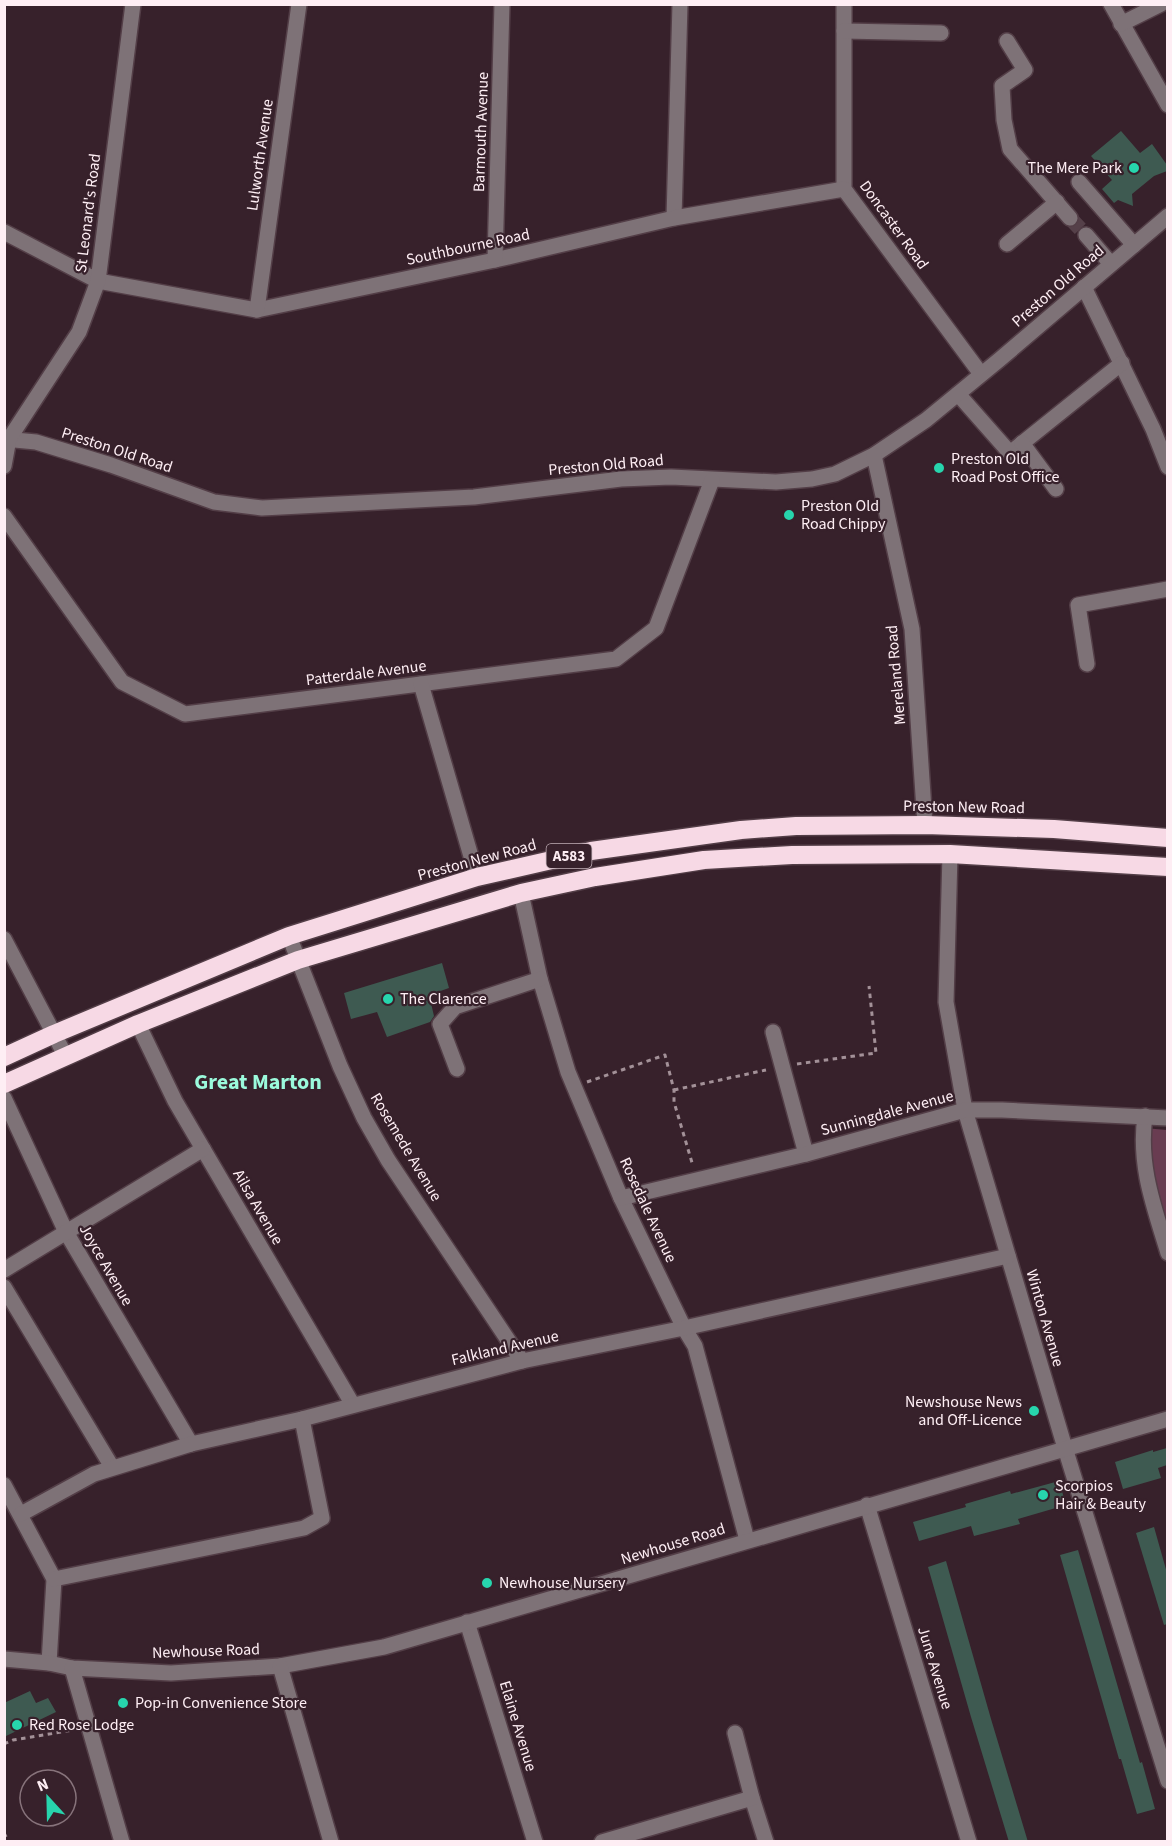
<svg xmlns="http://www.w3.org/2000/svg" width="1172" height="1846" viewBox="0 0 1172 1846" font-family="'Source Sans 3',sans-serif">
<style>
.grass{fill:#693c51}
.building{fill:#3e5a51}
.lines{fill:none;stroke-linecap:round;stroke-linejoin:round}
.minor-tunnel{stroke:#554049;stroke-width:15;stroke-dasharray:15 8;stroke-linecap:butt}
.minor-casing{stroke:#533e47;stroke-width:18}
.highway-casing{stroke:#533e47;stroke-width:21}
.path{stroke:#a39198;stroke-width:3;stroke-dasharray:4.5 4.5;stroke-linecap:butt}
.minor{stroke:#7e7277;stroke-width:15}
.highway{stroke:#f7d9e5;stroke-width:18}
.poi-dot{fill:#27d5ad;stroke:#37212b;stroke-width:2}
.labels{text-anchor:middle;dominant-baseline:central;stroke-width:4.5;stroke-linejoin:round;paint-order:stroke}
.shield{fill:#37212b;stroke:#c2b0b8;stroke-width:1.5}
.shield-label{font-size:15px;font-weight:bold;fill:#feeef4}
.street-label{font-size:16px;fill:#feeef4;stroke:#37212b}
.poi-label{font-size:16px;fill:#feeef4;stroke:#37212b;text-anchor:start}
.district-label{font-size:22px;font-weight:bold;fill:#9bfadc;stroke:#37212b}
</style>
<rect width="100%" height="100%" fill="#37212b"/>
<path class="grass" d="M 1144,1128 L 1167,1130 L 1167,1253 Z"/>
<g class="building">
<path d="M 1121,131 L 1140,153 L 1152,144 L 1167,165 L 1167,171 L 1154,176 L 1132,194 L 1133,206 L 1118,200 L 1114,203 L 1102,189 L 1112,180 L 1091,156 Z"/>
<path d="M 442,963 L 449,988 L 429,995 L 434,1016 L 430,1022 L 387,1037 L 377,1012 L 351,1019 L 344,993 Z"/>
<path d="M 1167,1448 L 1167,1465 L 1158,1468 L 1161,1478 L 1123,1489 L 1115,1462 L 1153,1450 L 1153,1452 Z"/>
<path d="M 1059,1481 L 1066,1505 L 1018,1519 L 1020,1524 L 974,1536 L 971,1526 L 919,1541 L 913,1522 L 966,1507 L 965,1504 L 1010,1491 L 1011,1494 Z"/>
<path d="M 1154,1527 L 1167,1573 L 1167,1624 L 1164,1625 L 1136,1533 Z"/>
<path d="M 1078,1550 L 1140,1763 L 1142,1762 L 1155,1809 L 1137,1814 L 1121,1759 L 1119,1759 L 1060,1555 Z"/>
<path d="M 946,1561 L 991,1719 L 1028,1842 L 1009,1842 L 971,1717 L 928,1567 Z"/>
<path d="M 30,1691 L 36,1703 L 48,1698 L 56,1712 L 4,1737 L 4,1703 Z"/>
</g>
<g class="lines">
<path class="minor-tunnel" d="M 1070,218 L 1086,235"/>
<g class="minor-casing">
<g id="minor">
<path d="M 844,4 L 844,189 L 981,374"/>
<path d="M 1111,4 L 1168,105"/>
<path d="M 1121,24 L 1161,4"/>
<path d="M 844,31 L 941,33"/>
<path d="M 1007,41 L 1025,70 L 1002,86 L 1004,120 L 1010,149 L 1070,218"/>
<path d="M 1079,182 L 1134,245"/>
<path d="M 674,218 L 680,4"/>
<path d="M 4,232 L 98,281 L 257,310 L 495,260 L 674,218 L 844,189"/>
<path d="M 1086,235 L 1111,264"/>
<path d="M 1007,244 L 1057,202"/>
<path d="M 495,260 L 502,4"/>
<path d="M 1084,287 L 1153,429 L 1168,467"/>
<path d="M 257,310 L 299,4"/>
<path d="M 958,394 L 1010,453 L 1122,363"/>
<path d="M 4,439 L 36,442 L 111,465 L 214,502 L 262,508 L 474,497 L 621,479 L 671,477 L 776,482 L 812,479 L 835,474 L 874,455 L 926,420 L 999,360 L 1168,216"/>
<path d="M 1022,443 L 1056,489"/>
<path d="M 874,455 L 912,629 L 925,825"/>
<path d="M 4,466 L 9,439 L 79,332 L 98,281 L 133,4"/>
<path d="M 4,516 L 122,682 L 185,714 L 616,659 L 656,628 L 712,480"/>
<path d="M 1087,664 L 1078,605 L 1168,589"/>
<path d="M 421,684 L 477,877"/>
<path d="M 950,854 L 946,1002 L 965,1110 L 1065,1448 L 1168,1781"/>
<path d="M 521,893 L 540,979 L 568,1072 L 621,1198 L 684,1328 L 695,1346 L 747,1540"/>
<path d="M 289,936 L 340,1066 L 364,1118 L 388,1160 L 522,1361"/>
<path d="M 4,939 L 65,1055"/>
<path d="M 138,1024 L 175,1101 L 353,1405"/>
<path d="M 773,1032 L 806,1154"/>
<path d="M 457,1069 L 440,1024 L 455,1007 L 540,979"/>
<path d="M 4,1098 L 66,1232 L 191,1444"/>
<path d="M 1145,1116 C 1138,1165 1154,1207 1168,1253"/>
<path d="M 621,1198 L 806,1154 L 965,1110 L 1002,1110 L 1168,1118"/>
<path d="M 4,1270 L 203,1149"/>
<path d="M 4,1287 L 112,1467"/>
<path d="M 4,1485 L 54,1579 L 49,1663"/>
<path d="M 867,1505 L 969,1842"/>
<path d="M 21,1514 L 94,1474 L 191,1444 L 302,1419 L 522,1361 L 684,1328 L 1008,1256"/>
<path d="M 54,1579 L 304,1528 L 322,1518 L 302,1419"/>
<path d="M 467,1622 L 535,1842"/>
<path d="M 4,1659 L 49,1663 L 72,1668 L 171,1673 L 280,1666 L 384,1647 L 1168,1419"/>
<path d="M 280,1666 L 331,1842"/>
<path d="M 72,1668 L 122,1842"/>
<path d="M 752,1798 L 766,1842"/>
<path d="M 602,1842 L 752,1798 L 735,1733"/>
</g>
</g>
<g class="highway-casing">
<g id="highway">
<path d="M 4,1057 L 54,1034 L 289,936 L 477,877 L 591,851 L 741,830 L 796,826 L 925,825 L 1054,829 L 1168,838"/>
<path d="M 4,1084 L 138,1024 L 298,960 L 521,893 L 595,877 L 704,860 L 792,855 L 950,854 L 1168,867"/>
</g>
</g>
<g class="path">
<path d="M 797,1064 L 876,1053 L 869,986"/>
<path d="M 587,1082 L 665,1055 L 674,1090 L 674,1102 L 693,1166"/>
<path d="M 674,1090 L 766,1070"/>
<path d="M 4,1744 L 13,1740 L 73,1730"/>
<path d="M 4,1833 L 9,1842"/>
</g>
<use href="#minor" class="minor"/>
<use href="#highway" class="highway"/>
</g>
<g class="poi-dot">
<circle cx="1134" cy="168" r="6"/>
<circle cx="939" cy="468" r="6"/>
<circle cx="789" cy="515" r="6"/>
<circle cx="388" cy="999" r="6"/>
<circle cx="1034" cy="1411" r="6"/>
<circle cx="1043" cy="1495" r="6"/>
<circle cx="487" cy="1583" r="6"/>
<circle cx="123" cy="1703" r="6"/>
<circle cx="17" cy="1725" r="6"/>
</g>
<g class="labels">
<rect class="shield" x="546.5" y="844" width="45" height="24" rx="4.5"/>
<g class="shield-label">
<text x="569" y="856">A583</text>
</g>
<g class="street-label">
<text transform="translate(481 132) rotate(-88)">Barmouth Avenue</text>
<text transform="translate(260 155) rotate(-82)">Lulworth Avenue</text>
<text transform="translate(88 213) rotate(-83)">St Leonard's Road</text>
<text transform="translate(894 225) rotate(54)">Doncaster Road</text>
<text transform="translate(468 247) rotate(-12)">Southbourne Road</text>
<text transform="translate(1058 286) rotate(-41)">Preston Old Road</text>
<text transform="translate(117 450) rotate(18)">Preston Old Road</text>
<text transform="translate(606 465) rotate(-5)">Preston Old Road</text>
<text transform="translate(366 673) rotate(-7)">Patterdale Avenue</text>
<text transform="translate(896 675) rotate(-95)">Mereland Road</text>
<text transform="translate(964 807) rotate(1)">Preston New Road</text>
<text transform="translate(477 860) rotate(-15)">Preston New Road</text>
<text transform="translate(887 1113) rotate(-15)">Sunningdale Avenue</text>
<text transform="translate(406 1147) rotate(59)">Rosemede Avenue</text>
<text transform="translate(258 1207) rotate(60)">Ailsa Avenue</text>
<text transform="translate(648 1210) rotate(65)">Rosedale Avenue</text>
<text transform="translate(106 1265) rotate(60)">Joyce Avenue</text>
<text transform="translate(1045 1318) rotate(74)">Winton Avenue</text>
<text transform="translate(505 1348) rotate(-13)">Falkland Avenue</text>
<text transform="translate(673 1544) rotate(-17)">Newhouse Road</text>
<text transform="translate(206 1651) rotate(-2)">Newhouse Road</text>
<text transform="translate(935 1668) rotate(73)">June Avenue</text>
<text transform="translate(518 1726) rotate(73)">Elaine Avenue</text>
</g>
<g class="poi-label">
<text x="1122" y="168" text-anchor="end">The Mere Park</text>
<text x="951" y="459">Preston Old<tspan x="951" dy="18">Road Post Office</tspan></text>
<text x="801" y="506">Preston Old<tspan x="801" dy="18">Road Chippy</tspan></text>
<text x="400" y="999">The Clarence</text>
<text x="1022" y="1402" text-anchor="end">Newshouse News<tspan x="1022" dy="18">and Off-Licence</tspan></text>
<text x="1055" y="1486">Scorpios<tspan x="1055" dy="18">Hair &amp; Beauty</tspan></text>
<text x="499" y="1583">Newhouse Nursery</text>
<text x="135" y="1703">Pop-in Convenience Store</text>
<text x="29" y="1725">Red Rose Lodge</text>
</g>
<g class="district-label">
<text x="258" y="1082">Great Marton</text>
</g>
</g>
<rect width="1172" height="1846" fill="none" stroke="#feeef4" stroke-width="12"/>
<g transform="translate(48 1798) rotate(338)"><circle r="28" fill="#37212b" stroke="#87737b" stroke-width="1.5"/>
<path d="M0-4.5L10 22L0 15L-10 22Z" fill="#27d5ad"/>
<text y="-9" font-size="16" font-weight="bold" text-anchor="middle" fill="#feeef4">N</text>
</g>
</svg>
